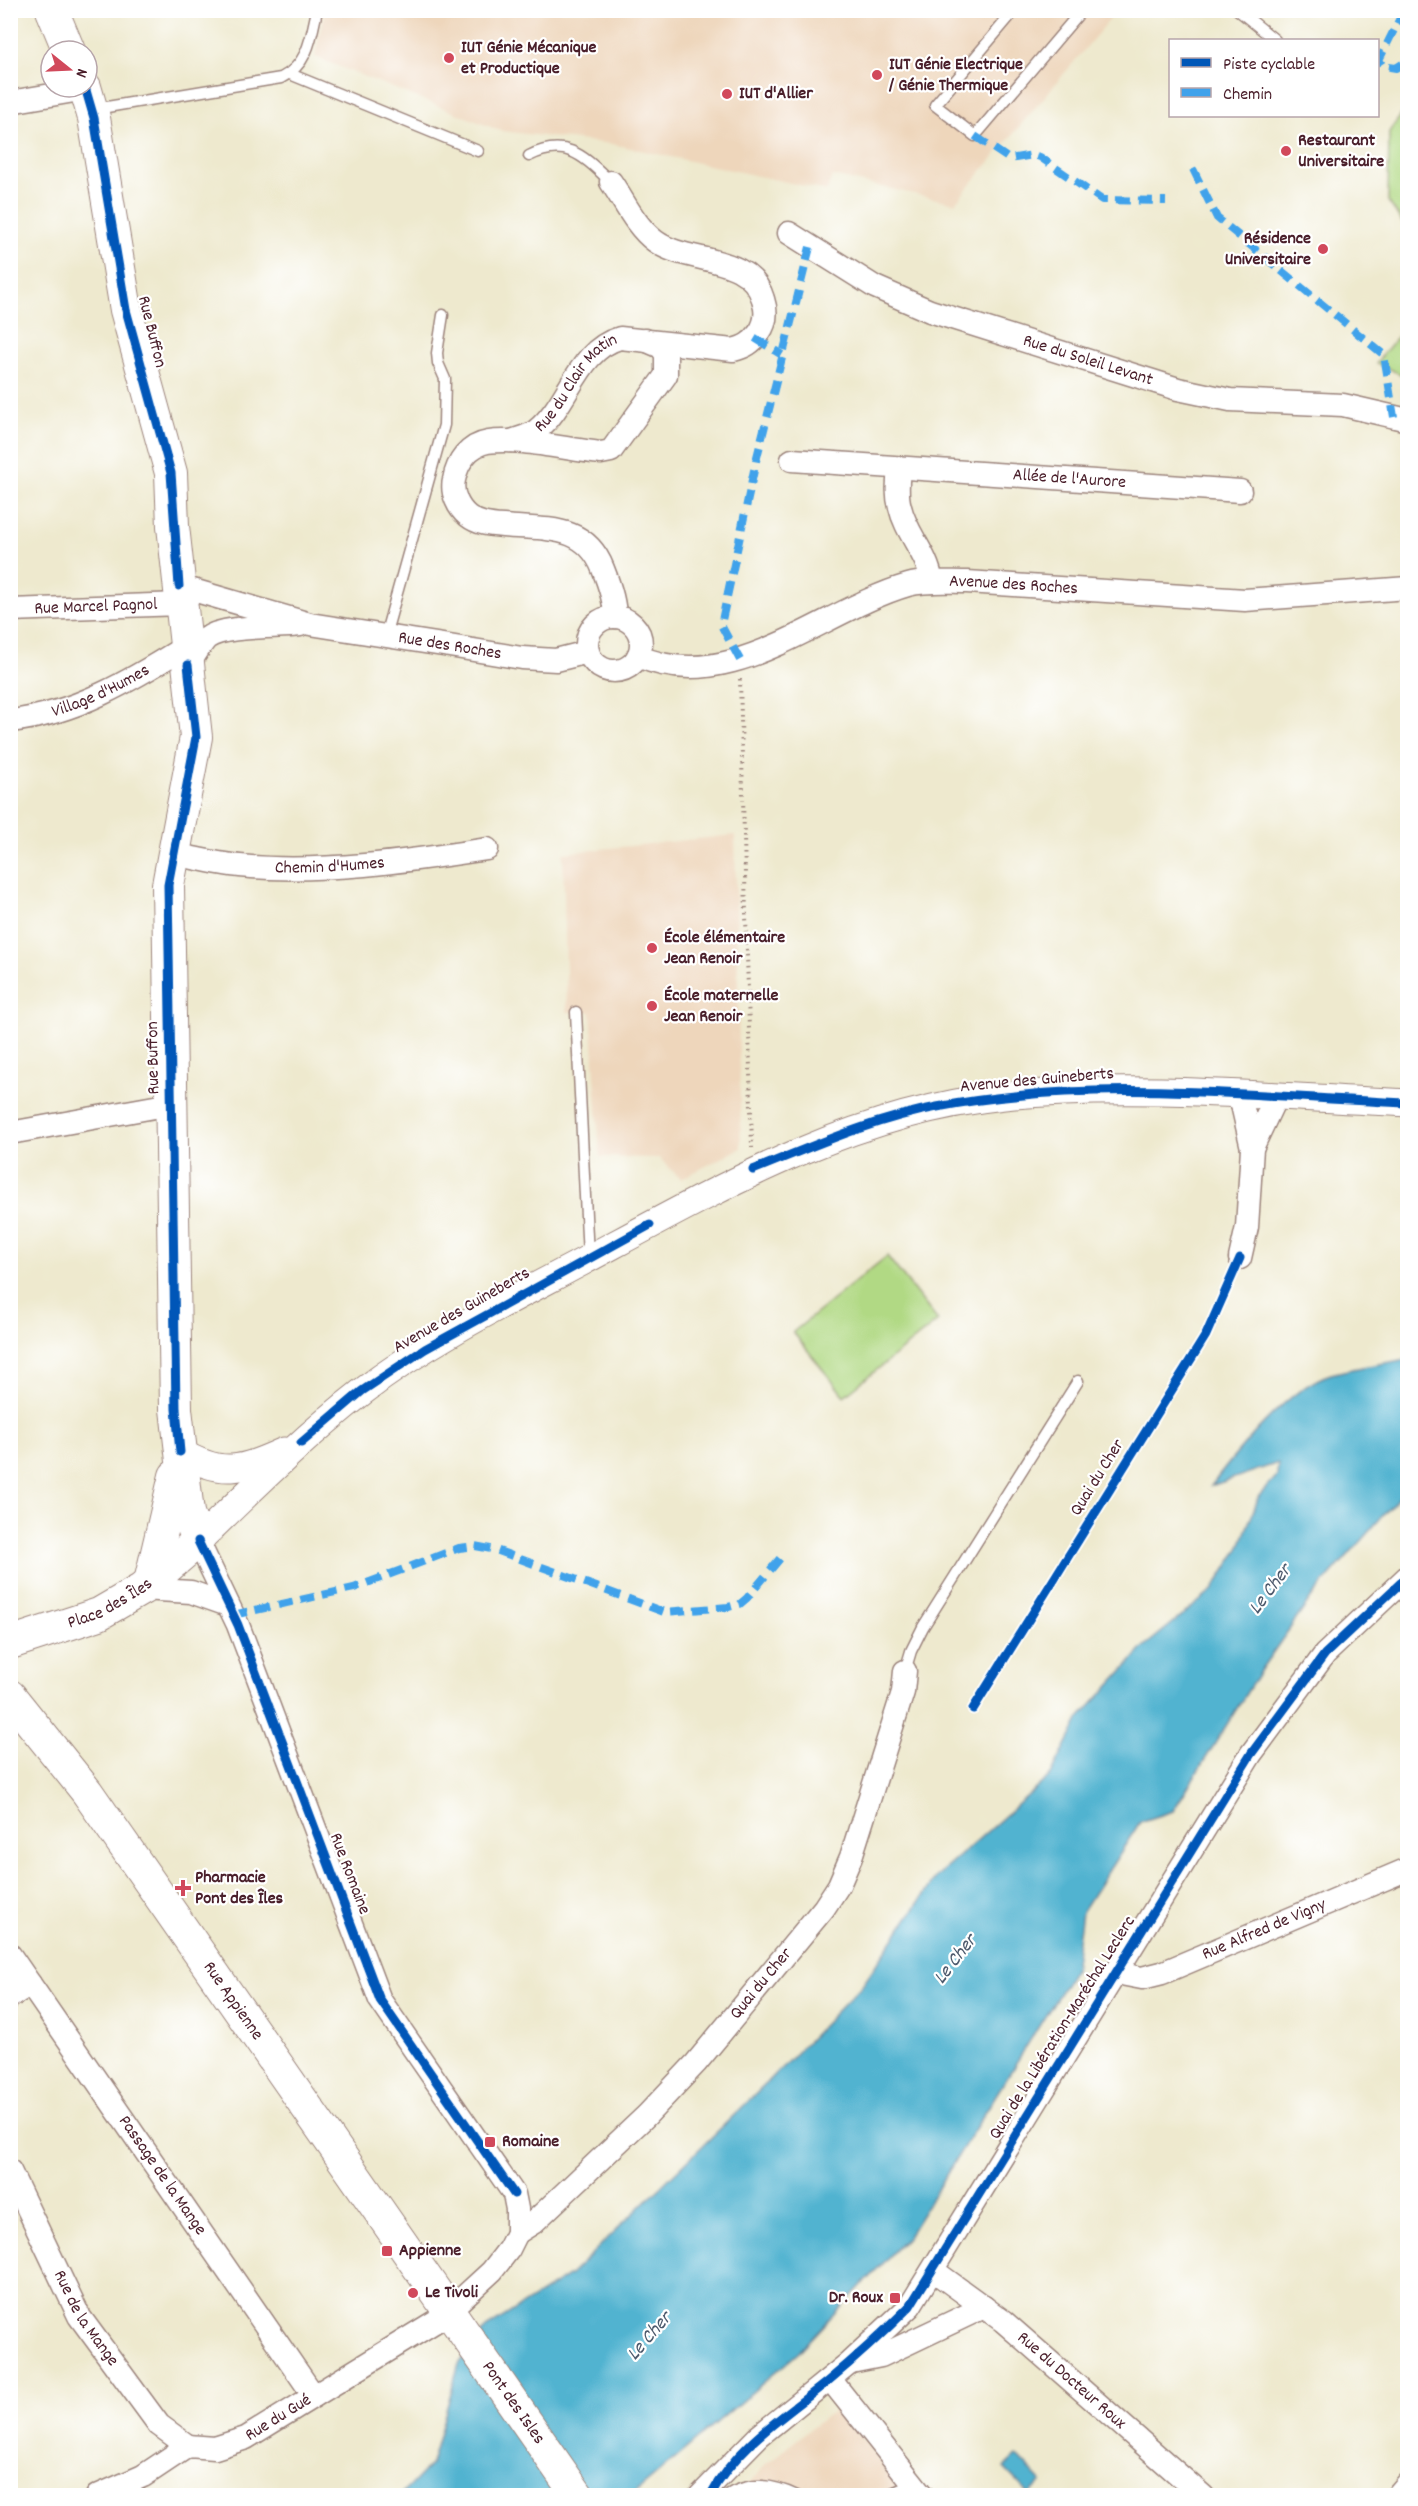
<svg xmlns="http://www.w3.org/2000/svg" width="1418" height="2506" viewBox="0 0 1418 2506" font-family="Dekko,sans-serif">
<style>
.built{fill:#eed6bb}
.green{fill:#b1d984;stroke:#7e7c58;stroke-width:1.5}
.water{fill:#51b3d0;stroke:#4e697e;stroke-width:1.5}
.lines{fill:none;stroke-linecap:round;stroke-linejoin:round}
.service-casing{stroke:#9c847c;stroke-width:13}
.minor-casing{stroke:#9c847c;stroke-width:25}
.tertiary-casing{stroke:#9c847c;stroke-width:29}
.secondary-casing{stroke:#9c847c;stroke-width:34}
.path{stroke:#9c847c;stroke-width:4;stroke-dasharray:1.5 4.5;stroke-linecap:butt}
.service{stroke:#fff;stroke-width:10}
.minor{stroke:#fff;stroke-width:22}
.tertiary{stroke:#fff;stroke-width:27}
.secondary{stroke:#fff;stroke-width:32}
.quiet{stroke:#40a2eb;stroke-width:8;stroke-dasharray:15 8;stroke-linecap:butt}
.cycleway-casing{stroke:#fff;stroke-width:13}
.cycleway{stroke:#0057b8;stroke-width:9}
.poi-dot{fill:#d1495b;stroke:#fff;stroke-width:2}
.labels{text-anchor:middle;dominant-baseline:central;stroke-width:4.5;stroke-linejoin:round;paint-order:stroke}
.poi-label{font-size:18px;font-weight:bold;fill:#4a1f2b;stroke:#fff;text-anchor:start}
.street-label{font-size:18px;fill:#4a1f2b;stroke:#fff}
.water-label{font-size:20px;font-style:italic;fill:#4d5a6d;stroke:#fff}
</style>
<rect width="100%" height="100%" fill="#fff"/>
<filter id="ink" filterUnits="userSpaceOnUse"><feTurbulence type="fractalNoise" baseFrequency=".0167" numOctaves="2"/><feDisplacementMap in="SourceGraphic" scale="12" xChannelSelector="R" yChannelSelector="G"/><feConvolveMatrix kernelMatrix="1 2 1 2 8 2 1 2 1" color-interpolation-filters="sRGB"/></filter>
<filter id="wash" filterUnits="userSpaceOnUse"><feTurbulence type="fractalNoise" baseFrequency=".008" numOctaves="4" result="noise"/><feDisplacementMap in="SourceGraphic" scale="24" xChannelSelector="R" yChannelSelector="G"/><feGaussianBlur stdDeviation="1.35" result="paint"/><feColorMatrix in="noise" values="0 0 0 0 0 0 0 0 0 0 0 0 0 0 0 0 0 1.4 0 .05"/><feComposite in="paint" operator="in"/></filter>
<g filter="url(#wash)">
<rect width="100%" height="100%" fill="#eee9ce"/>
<g class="built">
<path d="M 324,11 L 1117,11 L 955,203 L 832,176 L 827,191 L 612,144 L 501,131 L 315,57 Z"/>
<path d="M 735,835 L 741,1148 L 681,1179 L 659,1158 L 600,1157 L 591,1012 L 567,1012 L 563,853 Z"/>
<path d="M 838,2407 L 906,2495 L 739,2496 L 766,2464 Z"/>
</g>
<g class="green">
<path d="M 1407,107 L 1407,229 L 1388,201 L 1389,132 Z"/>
<path d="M 1407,325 L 1407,377 L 1376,363 Z"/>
<path d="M 887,1256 L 938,1321 L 844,1396 L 793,1332 Z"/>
</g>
<g class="water">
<path d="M 1407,1359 L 1407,1492 L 1400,1496 L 1314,1594 L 1262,1668 L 1173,1811 L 1140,1822 L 1082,1912 L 1074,1970 L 908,2236 L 798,2353 L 632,2495 L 400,2496 L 431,2464 L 459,2364 L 486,2328 L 570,2275 L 767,2083 L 862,1985 L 937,1876 L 1051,1775 L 1080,1718 L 1146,1645 L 1212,1591 L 1239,1549 L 1259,1496 L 1277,1476 L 1278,1463 L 1211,1486 C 1237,1452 1288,1387 1331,1374 C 1355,1367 1382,1364 1407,1359 Z"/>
<path d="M 1017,2456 L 1042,2482 L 1029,2494 L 1004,2468 Z"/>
</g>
</g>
<g filter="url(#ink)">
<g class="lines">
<g class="service-casing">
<g id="service">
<path d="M 1015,10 L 935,105 L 975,136 L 1082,10"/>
<path d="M 1238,10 L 1275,40"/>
<path d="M 290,74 L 478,151"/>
<path d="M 95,109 L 281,78 C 308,65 311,38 317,10"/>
<path d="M 529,156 C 567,137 584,157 611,182"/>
<path d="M 385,636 L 444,425 L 445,379 L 438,363 L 437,353 L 443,315"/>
<path d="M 576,1012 L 588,1257"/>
<path d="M 905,1671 L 911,1651 L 923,1627 L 1078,1381"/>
<path d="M 726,2496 C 750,2481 773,2484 797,2496"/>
<path d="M 885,2496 L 913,2484"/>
</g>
</g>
<g class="minor-casing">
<g id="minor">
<path d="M 10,102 L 86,89"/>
<path id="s1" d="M 789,233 L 875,287 L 930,311 L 1178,389 L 1230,400 L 1343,405 L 1408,420"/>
<path id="s2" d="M 511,441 C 519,438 530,436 537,430 C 570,403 577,350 620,338 L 733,350 C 745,347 752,343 759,333 C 767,322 767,311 763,299 C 749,252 687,265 655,241 C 636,227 624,201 611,182"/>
<path id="s3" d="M 792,460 L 1240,491"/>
<path d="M 899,468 C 898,481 896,494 900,507 C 906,534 927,552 932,582"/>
<path id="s4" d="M 179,586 L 310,624 L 443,645 L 522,658 L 556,660 L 588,652"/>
<path id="s5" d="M 10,610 L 181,604"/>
<path d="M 615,617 C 615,601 609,584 603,569 C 585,523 545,530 503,526 C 490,525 478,524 468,516 C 458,508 451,493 454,480 C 457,462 469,445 488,442 C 517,437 569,450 601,453 L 611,451 L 666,375 L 666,354 L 661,347 L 645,340"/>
<circle cx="614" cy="644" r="27"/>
<path id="s6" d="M 638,656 C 730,698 822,610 908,585 C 926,580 948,582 967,582 L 1245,600 L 1408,588"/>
<path d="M 188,665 C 194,657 200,645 207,638 C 224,625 277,628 300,625"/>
<path id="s7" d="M 10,721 C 75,714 132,680 186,646"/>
<path id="s8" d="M 173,854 C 195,858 218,864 240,866 C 319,874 410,861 487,849"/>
<path d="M 1240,1096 L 1252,1148 L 1247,1227 L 1240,1258"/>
<path d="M 10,1133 L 171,1104"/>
<path d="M 1252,1148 L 1276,1097"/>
<path d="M 142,1589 L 191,1592 L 228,1605"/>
<path id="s9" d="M 10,1955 L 314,2396"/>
<path id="s10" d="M 1116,1973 L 1142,1978 L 1162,1973 L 1408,1869"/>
<path d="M 10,1997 L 30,1984"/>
<path id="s11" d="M 10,2171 L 79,2316 L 159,2425 L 188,2446"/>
<path id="s12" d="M 517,2233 L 533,2223 L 647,2115 L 696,2063 L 824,1908 L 839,1885 L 851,1857 L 903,1692 L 905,1671"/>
<path id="s13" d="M 934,2271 L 1003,2321 L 1203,2496"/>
<path d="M 851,2362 L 881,2356 L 984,2307"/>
<path d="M 830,2379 L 923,2496"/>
<path id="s14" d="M 97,2496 L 143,2476 L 188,2446 L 215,2448 L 246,2438 L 441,2318 L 492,2271 L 509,2249 L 517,2233 L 517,2209 L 514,2194 L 380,2000 L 238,1625 L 198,1541"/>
<path d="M 700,2496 L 759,2436 L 849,2363 L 910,2306 L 1251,1754 L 1325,1654 L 1408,1576"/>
<path d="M 1397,2496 L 1408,2483"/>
</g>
</g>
<g class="tertiary-casing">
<g id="tertiary">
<path d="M 180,1452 C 223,1477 241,1470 284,1451"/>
<path d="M 198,1541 C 251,1490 304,1437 362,1392 C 429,1340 507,1302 582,1262 C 716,1190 850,1112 1004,1096 C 1138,1083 1274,1097 1408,1103"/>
</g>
</g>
<g class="secondary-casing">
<g id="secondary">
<path d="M 52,10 L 69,51"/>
<path d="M 150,1582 L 175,1476"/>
<path id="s15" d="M 10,1643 L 99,1614 L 142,1589 L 198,1541 L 188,1513 L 176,1409 L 168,885 L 196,737 L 173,526 L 171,473 L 126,310 L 94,118 L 85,87"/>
<path id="s16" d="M 10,1696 L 87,1792 L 578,2496"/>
</g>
</g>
<path class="path" d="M 740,679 L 752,1148"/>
<use href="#service" class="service"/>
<use href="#minor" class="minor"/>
<use href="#tertiary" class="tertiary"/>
<use href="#secondary" class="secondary"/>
<g class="quiet">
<path d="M 1404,10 L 1379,60 L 1383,66 L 1396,68 L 1408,60"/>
<path d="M 975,136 L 1009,159 L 1033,155 L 1040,157 L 1102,200 L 1166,201"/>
<path d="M 1193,169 L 1217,218 L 1384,355 L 1394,417"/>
<path d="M 755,338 L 782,355"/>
<path d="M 740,660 L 721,625 L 756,461 L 810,247"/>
<path d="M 233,1615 L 354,1588 L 459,1548 L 475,1546 L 496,1550 L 664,1612 L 728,1607 L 740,1604 L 747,1598 L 782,1556"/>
</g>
<g class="cycleway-casing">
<g id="cycleway">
<path d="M 85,87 L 94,118 L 126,310 L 171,473 L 179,586"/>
<path d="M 753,1170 C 813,1146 873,1119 937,1107 C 1092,1077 1251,1096 1408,1103"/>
<path d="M 301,1443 L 362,1391 L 425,1349 L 650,1225"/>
<path d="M 180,1452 L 176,1409 L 168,885 L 196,737 L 188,665"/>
<path d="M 198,1541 L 238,1625 L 380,2000 L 514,2194"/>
<path d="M 973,1709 L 1206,1335 L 1240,1258"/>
<path d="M 710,2496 C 736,2446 786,2415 828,2381 C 857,2357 884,2332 910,2306 L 1251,1754 L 1325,1654 L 1408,1576"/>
</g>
</g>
<use href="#cycleway" class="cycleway"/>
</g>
</g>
<g class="poi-dot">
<circle cx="449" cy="58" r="6"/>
<circle cx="877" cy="75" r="6"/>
<circle cx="727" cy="94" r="6"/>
<circle cx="1286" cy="151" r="6"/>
<circle cx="1323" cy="249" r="6"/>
<circle cx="652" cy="948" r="6"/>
<circle cx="652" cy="1006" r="6"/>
<path d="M180 1879h6v6h6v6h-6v6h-6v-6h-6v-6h6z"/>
<rect x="484" y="2136" width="12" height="12" rx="3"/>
<rect x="381" y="2245" width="12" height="12" rx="3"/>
<circle cx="413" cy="2293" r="6"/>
<rect x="889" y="2292" width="12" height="12" rx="3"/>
</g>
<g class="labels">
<g class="poi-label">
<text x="461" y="48">IUT Génie Mécanique<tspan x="461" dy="21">et Productique</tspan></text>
<text x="889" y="65">IUT Génie Electrique<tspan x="889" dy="21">/ Génie Thermique</tspan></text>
<text x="739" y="94">IUT d'Allier</text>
<text x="1298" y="141">Restaurant<tspan x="1298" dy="21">Universitaire</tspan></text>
<text x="1311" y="239" text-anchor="end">Résidence<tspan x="1311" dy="21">Universitaire</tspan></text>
<text x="664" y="938">École élémentaire<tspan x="664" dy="21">Jean Renoir</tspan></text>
<text x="664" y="996">École maternelle<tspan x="664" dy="21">Jean Renoir</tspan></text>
<text x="195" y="1878">Pharmacie<tspan x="195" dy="21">Pont des Îles</tspan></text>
<text x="502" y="2142">Romaine</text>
<text x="399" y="2251">Appienne</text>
<text x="425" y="2293">Le Tivoli</text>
<text x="883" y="2298" text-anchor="end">Dr. Roux</text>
</g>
<g class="street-label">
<text transform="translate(151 332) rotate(76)">Rue Buffon</text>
<text stroke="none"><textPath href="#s1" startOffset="327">Rue du Soleil Levant</textPath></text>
<text stroke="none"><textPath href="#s2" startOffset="90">Rue du Clair Matin</textPath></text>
<text stroke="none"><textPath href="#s3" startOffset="278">Allée de l'Aurore</textPath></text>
<text stroke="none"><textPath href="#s6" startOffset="394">Avenue des Roches</textPath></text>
<text stroke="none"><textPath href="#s5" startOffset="86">Rue Marcel Pagnol</textPath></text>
<text stroke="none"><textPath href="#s4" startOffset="278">Rue des Roches</textPath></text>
<text stroke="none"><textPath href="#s7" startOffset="96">Village d'Humes</textPath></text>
<text stroke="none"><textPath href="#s8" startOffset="158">Chemin d'Humes</textPath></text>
<text transform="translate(154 1058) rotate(-91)">Rue Buffon</text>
<text transform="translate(1037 1081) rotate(-5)">Avenue des Guineberts</text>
<text transform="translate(462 1311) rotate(-30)">Avenue des Guineberts</text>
<text transform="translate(1098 1478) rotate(-58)">Quai du Cher</text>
<text stroke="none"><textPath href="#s15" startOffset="108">Place des Îles</textPath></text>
<text transform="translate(349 1874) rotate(69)">Rue Romaine</text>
<text stroke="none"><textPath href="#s10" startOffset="158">Rue Alfred de Vigny</textPath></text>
<text stroke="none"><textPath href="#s12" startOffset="350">Quai du Cher</textPath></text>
<text stroke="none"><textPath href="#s16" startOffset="378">Rue Appienne</textPath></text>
<text transform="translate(1063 2028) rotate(-58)">Quai de la Libération-Maréchal Leclerc</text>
<text stroke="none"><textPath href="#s9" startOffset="268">Passage de la Mange</textPath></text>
<text stroke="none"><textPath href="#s11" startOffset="166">Rue de la Mange</textPath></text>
<text stroke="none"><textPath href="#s13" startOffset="176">Rue du Docteur Roux</textPath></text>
<text stroke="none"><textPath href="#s16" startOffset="868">Pont des Isles</textPath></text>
<text stroke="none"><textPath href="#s14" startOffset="202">Rue du Gué</textPath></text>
</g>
<g class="water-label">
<text transform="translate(1271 1590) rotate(-53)">Le Cher</text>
<text transform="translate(956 1960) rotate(-52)">Le Cher</text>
<text transform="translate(650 2337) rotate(-49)">Le Cher</text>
</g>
</g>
<rect width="1418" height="2506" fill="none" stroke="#fff" stroke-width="36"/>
<rect x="1169" y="39" width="210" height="78" fill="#ffffff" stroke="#b7a5aa" stroke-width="1.5"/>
<rect x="1181" y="58" width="30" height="9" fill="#0057b8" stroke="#b7a5aa" stroke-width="1.5"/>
<text x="1223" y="69" font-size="18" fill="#4a1f2b">Piste cyclable</text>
<rect x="1181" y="88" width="30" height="9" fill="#40a2eb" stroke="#b7a5aa" stroke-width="1.5"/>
<text x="1223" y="99" font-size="18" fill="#4a1f2b">Chemin</text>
<g transform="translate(69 69) rotate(108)"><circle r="28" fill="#ffffff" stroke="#b7a5aa" stroke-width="1.5"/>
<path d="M0-4.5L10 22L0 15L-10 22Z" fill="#d1495b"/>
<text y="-9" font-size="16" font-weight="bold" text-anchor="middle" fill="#4a1f2b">N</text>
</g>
</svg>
